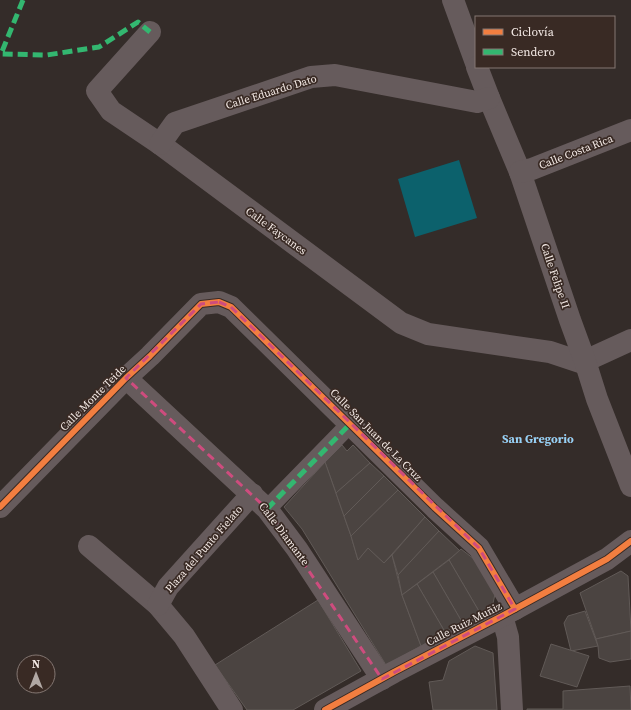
<svg xmlns="http://www.w3.org/2000/svg" width="631" height="710" viewBox="0 0 631 710" font-family="'Source Serif 4',serif">
<style>
.water{fill:#0c616c}
.building{fill:#4b4441;stroke:#615a57}
.lines{fill:none;stroke-linecap:round;stroke-linejoin:round}
.pedestrian{stroke:#665b5c;stroke-width:18}
.minor{stroke:#665b5c;stroke-width:22}
.tertiary{stroke:#665b5c;stroke-width:22}
.quiet{stroke:#33b770;stroke-width:5;stroke-dasharray:10 5;stroke-linecap:butt}
.cycleway-casing{stroke:#392a24;stroke-width:8}
.cycleway{stroke:#f27e40;stroke-width:6}
.marked{fill:none;stroke:#ce4c7e;stroke-width:3;stroke-dasharray:8 5;stroke-linejoin:round}
.labels{text-anchor:middle;dominant-baseline:central;stroke-width:3.5;stroke-linejoin:round;paint-order:stroke}
.street-label{font-size:11px;fill:#f4eae6;stroke:#392a24}
.neighbourhood-label{font-size:12px;font-weight:bold;fill:#96d1f6;stroke:#392a24}
</style>
<rect width="100%" height="100%" fill="#342c29"/>
<path class="water" d="M 459,160 L 477,218 L 415,237 L 398,179 Z"/>
<g class="building">
<path d="M 342,445 L 347,451 L 353,445 L 370,463 L 336,493 L 325,462 Z"/>
<path d="M 325,462 L 351,536 L 358,560 L 368,548 L 384,563 L 392,555 L 402,595 L 421,646 L 386,665 L 302,529 L 284,507 Z"/>
<path d="M 370,463 L 384,476 L 344,516 L 336,493 Z"/>
<path d="M 384,476 L 398,490 L 351,536 L 344,516 Z"/>
<path d="M 398,490 L 425,517 L 384,563 L 368,548 L 358,560 L 351,536 Z"/>
<path d="M 425,517 L 439,531 L 398,575 L 392,555 Z"/>
<path d="M 439,531 L 460,551 L 402,595 L 398,575 Z"/>
<path d="M 461,549 L 474,559 L 495,594 L 492,608 L 480,613 L 449,560 Z"/>
<path d="M 449,560 L 480,613 L 462,622 L 433,572 Z"/>
<path d="M 621,571 L 628,576 L 631,631 L 596,639 L 580,593 Z"/>
<path d="M 433,572 L 462,622 L 445,632 L 417,584 Z"/>
<path d="M 417,584 L 445,632 L 421,646 L 402,595 Z"/>
<path d="M 318,600 L 361,671 L 293,710 L 247,710 L 215,665 Z"/>
<path d="M 585,611 L 598,646 L 571,651 L 564,623 L 568,616 Z"/>
<path d="M 631,631 L 631,659 L 610,662 L 599,658 L 598,646 L 596,639 Z"/>
<path d="M 551,644 L 589,656 L 577,687 L 540,676 Z"/>
<path d="M 475,646 L 493,653 L 497,710 L 433,710 L 429,682 L 443,680 L 449,661 Z"/>
<path d="M 630,686 L 631,710 L 527,710 L 527,709 L 563,709 L 563,691 Z"/>
</g>
<g class="lines">
<path class="pedestrian" d="M 267,509 L 350,424"/>
<g class="minor">
<path d="M 453,0 L 476,63"/>
<path d="M 150,32 L 97,91 L 111,111 L 160,144 L 401,323 L 428,334 L 550,352 L 580,362 L 585,361 L 631,340"/>
<path d="M 477,67 L 489,98 L 520,172 L 570,320 L 585,361 L 597,399 L 631,486"/>
<path d="M 160,144 L 175,123 L 311,77 L 335,75 L 477,102 L 489,98"/>
<path d="M 520,172 L 532,169 L 631,130"/>
<path d="M 126,378 L 267,509 L 297,549 L 382,679"/>
<path d="M 0,507 L 126,378 L 150,356 L 201,304 L 219,302 L 231,307 L 435,508 L 479,548 L 515,609"/>
<path d="M 89,546 L 158,605 L 184,636 L 232,710"/>
<path d="M 158,605 L 168,587 L 252,494"/>
</g>
<g class="tertiary">
<path d="M 502,616 L 508,637 L 512,710"/>
<path d="M 325,710 L 394,672 L 502,616 L 607,559 L 631,541"/>
</g>
<g class="quiet">
<path d="M 23,0 L 1,54 L 47,55 L 99,47 L 138,22 L 150,32"/>
<path d="M 267,509 L 350,424"/>
</g>
<g class="cycleway-casing">
<g id="cycleway">
<path d="M 0,507 L 126,378 L 150,356 L 201,304 L 219,302 L 231,307 L 435,508 L 479,548 L 515,609"/>
<path d="M 325,710 L 394,672 L 502,616 L 607,559 L 631,541"/>
</g>
</g>
<use href="#cycleway" class="cycleway"/>
</g>
<path class="marked" d="M 219,302 L 231,307 L 479,548 L 515,609 L 382,679 L 267,509 L 126,378 L 201,304 Z"/>
<g class="labels">
<g class="street-label">
<text transform="translate(271 92) rotate(-17)">Calle Eduardo Dato</text>
<text transform="translate(576 152) rotate(-21)">Calle Costa Rica</text>
<text transform="translate(276 231) rotate(36)">Calle Faycanes</text>
<text transform="translate(555 276) rotate(71)">Calle Felipe II</text>
<text transform="translate(93 398) rotate(-45)">Calle Monte Teide</text>
<text transform="translate(376 435) rotate(45)">Calle San Juan de La Cruz</text>
<text transform="translate(284 534) rotate(53)">Calle Diamante</text>
<text transform="translate(204 549) rotate(-49)">Plaza del Punto Fielato</text>
<text transform="translate(464 624) rotate(-27)">Calle Ruiz Muñiz</text>
</g>
<g class="neighbourhood-label">
<text x="538" y="439">San Gregorio</text>
</g>
</g>
<rect x="475" y="16" width="140" height="52" fill="#392a24" stroke="#847772"/>
<rect x="483" y="29" width="20" height="6" fill="#f27e40" stroke="#847772"/>
<text x="511" y="36" font-size="12" fill="#f4eae6">Ciclovía</text>
<rect x="483" y="49" width="20" height="6" fill="#33b770" stroke="#847772"/>
<text x="511" y="56" font-size="12" fill="#f4eae6">Sendero</text>
<g transform="translate(36 674)"><circle r="19" fill="#392a24" stroke="#847772"/>
<path d="M0-3L7 15L0 10L-7 15Z" fill="#b1a8a4"/>
<text y="-6" font-size="11" font-weight="bold" text-anchor="middle" fill="#f4eae6">N</text>
</g>
</svg>
